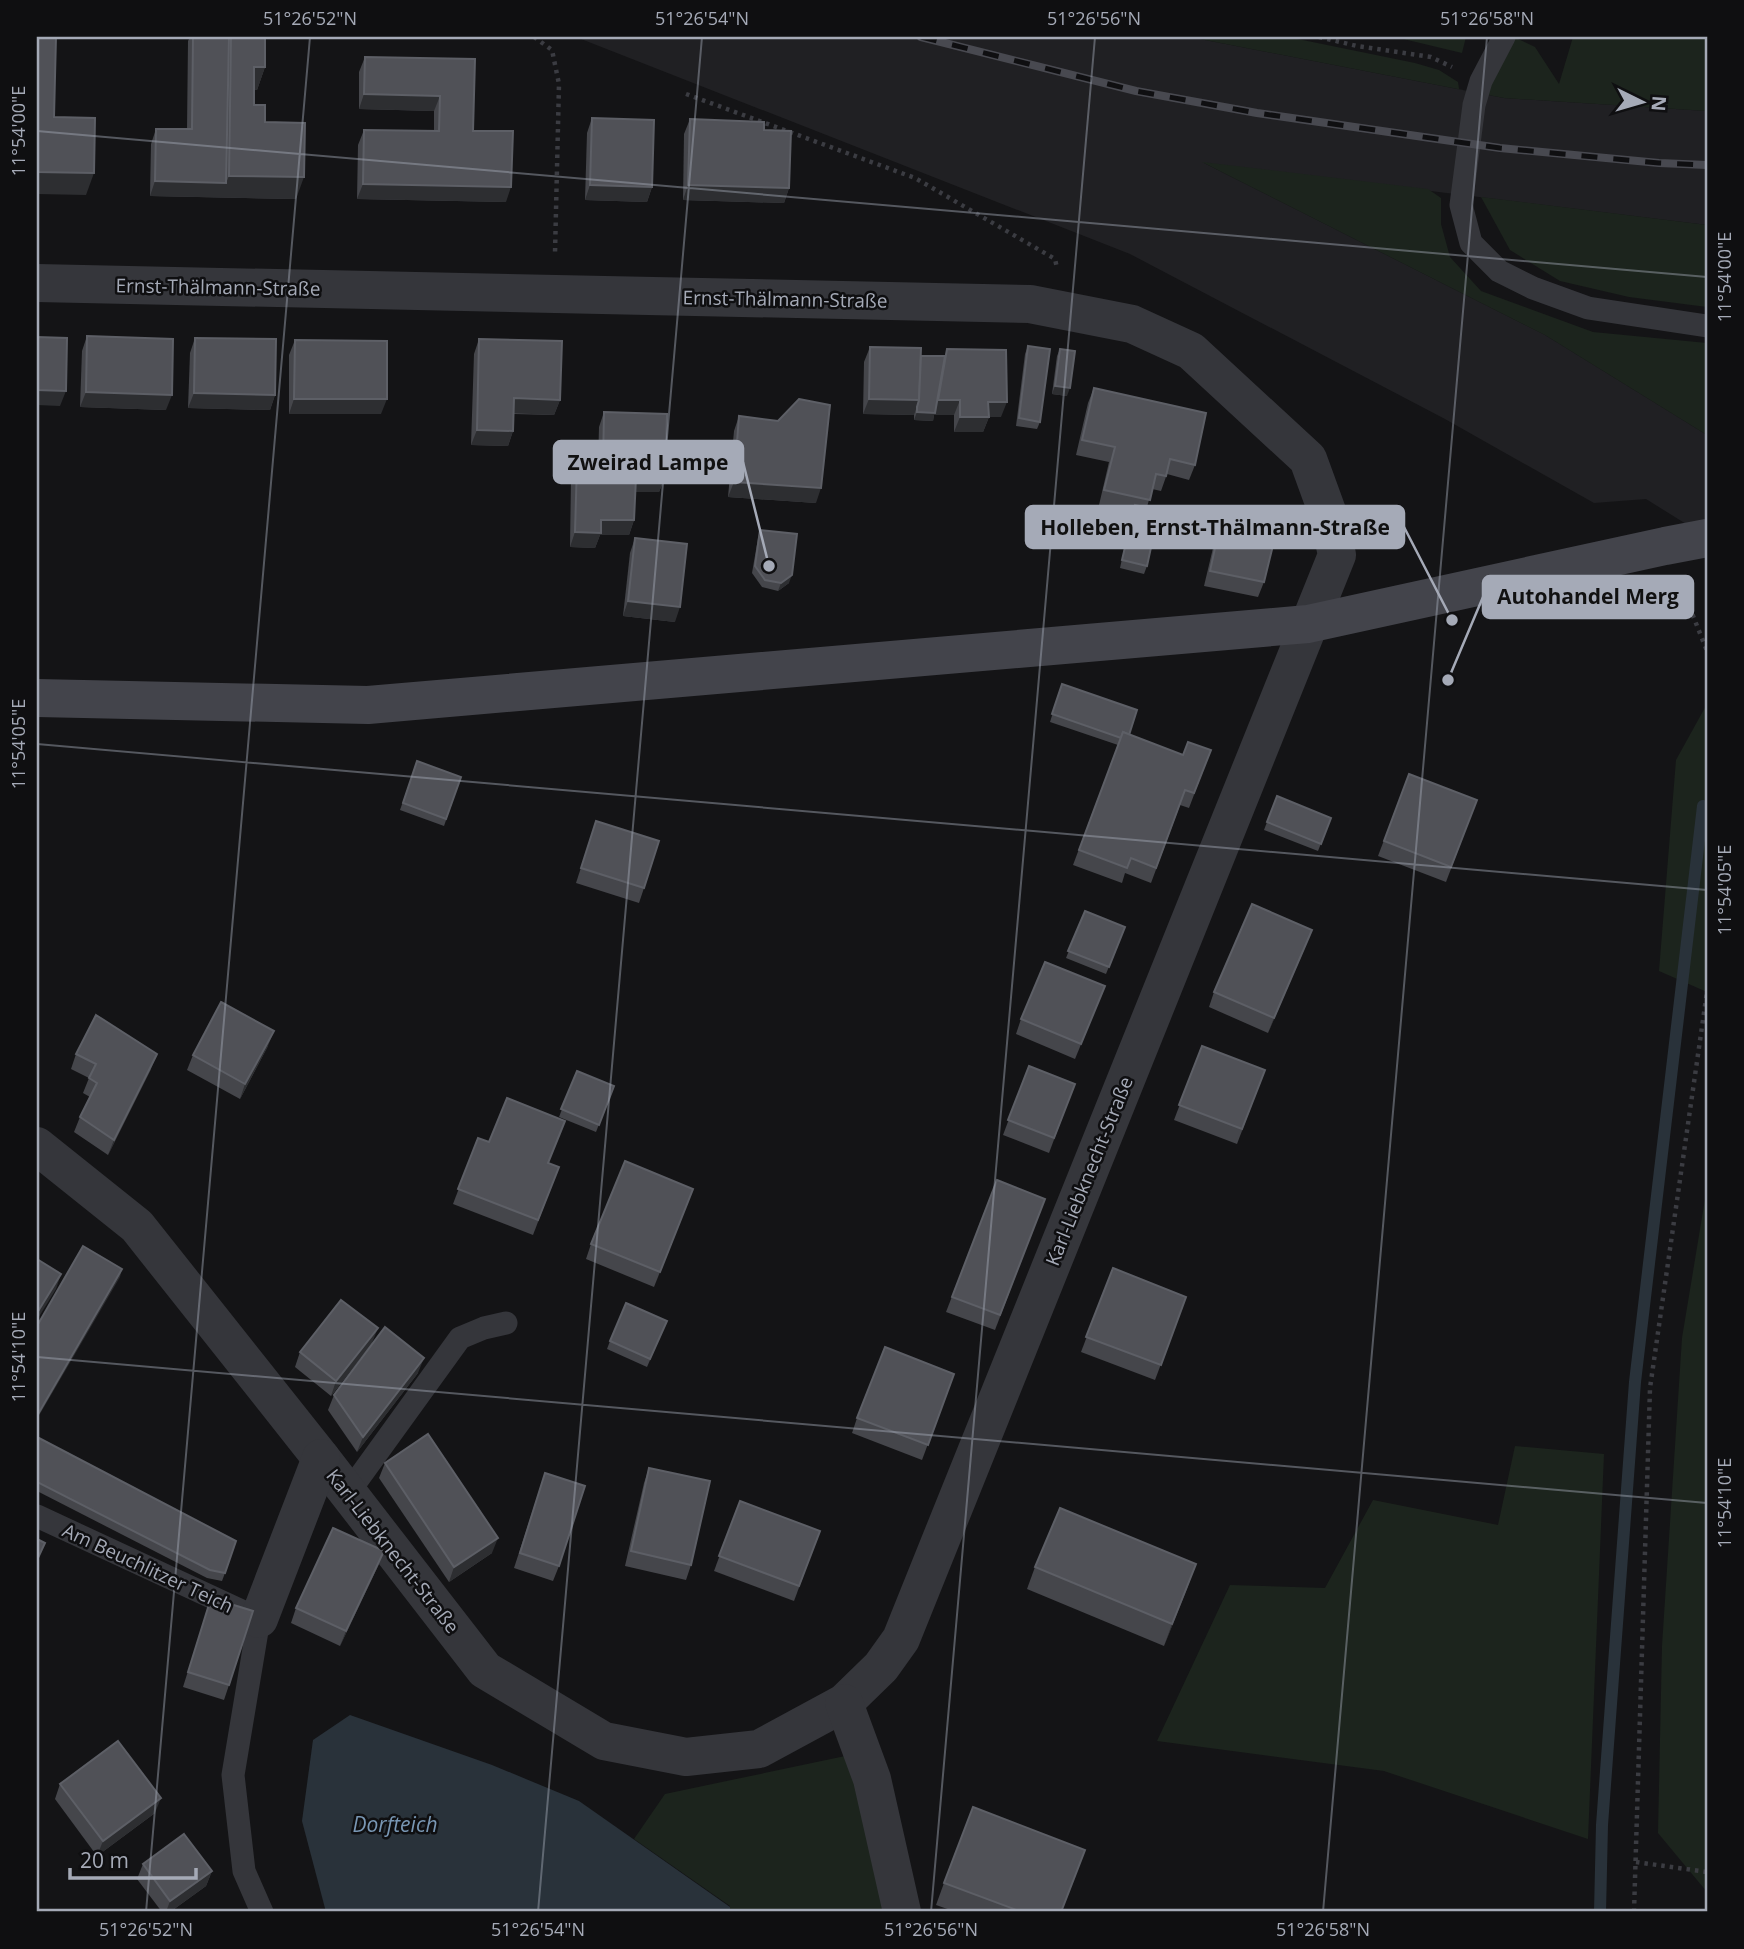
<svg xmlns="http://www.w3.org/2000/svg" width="1744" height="1949" viewBox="0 0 1744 1949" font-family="'Open Sans',sans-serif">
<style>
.built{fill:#202023}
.green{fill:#1c241d}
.water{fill:#29323a}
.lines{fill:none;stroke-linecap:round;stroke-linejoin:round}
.stream{stroke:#29323a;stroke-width:12}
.path{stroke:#3b3c42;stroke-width:4.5;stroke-dasharray:3.5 5;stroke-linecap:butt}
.service{stroke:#35363b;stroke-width:23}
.minor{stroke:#35363b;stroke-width:38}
.secondary{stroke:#43444b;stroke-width:38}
.rail-casing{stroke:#484950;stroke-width:8}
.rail{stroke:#0f0f11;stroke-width:5;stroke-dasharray:16;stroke-linecap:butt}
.wall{fill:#45464b}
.shaded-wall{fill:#2d2e31}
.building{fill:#505157;stroke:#5d5f66;stroke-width:2}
.ticks{fill:none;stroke:#a5aab7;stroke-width:2;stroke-opacity:0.45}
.labels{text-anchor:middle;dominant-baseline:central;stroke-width:5;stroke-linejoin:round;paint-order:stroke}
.street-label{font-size:19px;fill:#a5aab7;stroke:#0f0f11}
.water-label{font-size:21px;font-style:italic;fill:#7997b4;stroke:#0f0f11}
.leader{fill:none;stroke:#a5aab7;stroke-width:2.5}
.callout-dot{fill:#a5aab7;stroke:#0f0f11;stroke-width:2.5}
.callout{fill:#a5aab7;stroke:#a5aab7;stroke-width:2.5}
.callout-label{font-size:21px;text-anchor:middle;font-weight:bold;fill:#111}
.neatline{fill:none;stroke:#a5aab7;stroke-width:2.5}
.ticks-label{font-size:18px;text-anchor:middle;fill:#a5aab7}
</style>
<rect width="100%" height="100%" fill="#141416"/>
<path class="built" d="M 576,37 L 1190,37 L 1504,98 L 1707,111 L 1707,225 L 1204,163 L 1545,335 L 1707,435 L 1707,537 L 1646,499 L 1594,503 L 1445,419 L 1130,254 Z"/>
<g class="green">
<path d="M 1190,37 L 1288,37 L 1415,63 L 1439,70 L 1458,82 L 1459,89 L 1486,95 L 1514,37 L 1535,47 L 1559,84 L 1573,37 L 1707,37 L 1707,111 L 1504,98 Z"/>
<path d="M 1395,37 L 1466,37 L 1462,53 Z"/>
<path d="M 1202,162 L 1428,189 L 1441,198 L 1441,224 L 1450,257 L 1481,291 L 1593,332 L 1707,343 L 1707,435 L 1545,335 Z"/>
<path d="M 1481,197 L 1707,225 L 1707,307 L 1629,297 L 1560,281 L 1510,250 Z"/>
<path d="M 1707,704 L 1707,992 L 1659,971 L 1676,760 Z"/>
<path d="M 1707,1187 L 1707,1892 L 1658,1833 L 1662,1646 L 1682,1338 Z"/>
<path d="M 1515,1446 L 1604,1454 L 1588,1839 L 1384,1771 L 1157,1741 L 1230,1585 L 1325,1588 L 1373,1500 L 1498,1525 Z"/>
<path d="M 850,1755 L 885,1912 L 730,1912 L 730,1906 L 634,1839 L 665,1794 Z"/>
</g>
<path class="water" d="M 350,1715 L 492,1765 L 579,1801 L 730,1907 L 730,1912 L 326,1912 L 302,1821 L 313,1740 Z"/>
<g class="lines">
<path class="stream" d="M 1600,1912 L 1602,1825 L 1635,1382 L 1703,806"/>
<g class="path">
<path d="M 534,37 L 552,50 L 559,84 L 555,253"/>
<path d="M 1319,37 L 1357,46 L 1431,57 L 1452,67"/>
<path d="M 686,94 L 915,178 L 1055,259 L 1057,268"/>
<path d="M 1680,583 L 1707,651"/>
<path d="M 1636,1862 L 1707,1872"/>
<path d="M 1634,1912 L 1650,1388 L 1707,992"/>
</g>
<g class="service">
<path d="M 1504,37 L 1481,81 L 1474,105 L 1461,205 L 1471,243 L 1499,271 L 1533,288 L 1588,308 L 1707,326"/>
<path d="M 348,1493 L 460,1338 L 484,1328 L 506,1323"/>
<path d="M 37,1516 L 259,1619 L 233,1775 L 244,1871 L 262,1912"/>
</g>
<g class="minor">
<path d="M 37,283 L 1030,304 L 1132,324 L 1191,351 L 1308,459 L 1328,514 L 1337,555 L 901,1639 L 881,1667 L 844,1703 L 759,1749 L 686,1757 L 604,1741 L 485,1670 L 321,1458 L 137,1226 L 37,1146"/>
<path d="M 259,1619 L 321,1458"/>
<path d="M 844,1703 L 872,1779 L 902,1912"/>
</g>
<path class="secondary" d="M 37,698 L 368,705 L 1308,624 L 1665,546 L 1707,538"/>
<g class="rail-casing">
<path id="rail" d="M 921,37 L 1136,91 L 1257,113 L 1500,148 L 1659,163 L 1707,165"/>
</g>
<use href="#rail" class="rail"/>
</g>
<g class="wall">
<path d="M 190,37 L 265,37 L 265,67 L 257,90 L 254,90 L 254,105 L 265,122 L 296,199 L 150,196 L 151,144 L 156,129 L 187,129 L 188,41 Z"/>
<path d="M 365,57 L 475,59 L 473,131 L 506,202 L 357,199 L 358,145 L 364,130 L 434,131 L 434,111 L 359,109 L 359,72 Z"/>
<path d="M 592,118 L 652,187 L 647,202 L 585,200 L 587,133 Z"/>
<path d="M 690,119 L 764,130 L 789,188 L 784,203 L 683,200 L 684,134 Z"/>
<path d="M 87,336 L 166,410 L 80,407 L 82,351 Z"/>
<path d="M 195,338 L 275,395 L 270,410 L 188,408 L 190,353 Z"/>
<path d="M 479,339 L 560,400 L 554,415 L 514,414 L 513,431 L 508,446 L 471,445 L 474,354 Z"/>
<path d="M 295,340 L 381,414 L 289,414 L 289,355 Z"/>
<path d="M 1028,346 L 1040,422 L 1037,429 L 1016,426 L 1025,354 Z"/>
<path d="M 870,347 L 921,356 L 945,356 L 947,349 L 1001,417 L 989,417 L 983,432 L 954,432 L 954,415 L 934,415 L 933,421 L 914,420 L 914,414 L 914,415 L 863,414 L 864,362 Z"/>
<path d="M 1060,349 L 1067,396 L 1052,394 L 1057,356 Z"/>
<path d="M 1094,388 L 1195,465 L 1189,480 L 1167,474 L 1161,491 L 1152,489 L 1147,507 L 1147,566 L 1144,574 L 1120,568 L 1132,512 L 1099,505 L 1109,462 L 1076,455 L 1088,403 Z"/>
<path d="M 604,412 L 665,477 L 659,492 L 635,492 L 634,520 L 629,535 L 600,535 L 595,548 L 570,547 L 571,479 L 577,464 L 598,464 L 599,427 Z"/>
<path d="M 739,416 L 816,503 L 728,497 L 734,431 Z"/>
<path d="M 1222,516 L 1264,582 L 1258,597 L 1204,586 L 1217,531 Z"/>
<path d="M 760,530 L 789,583 L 778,591 L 762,587 L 752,573 L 758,538 Z"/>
<path d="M 635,538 L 675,622 L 623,616 L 630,553 Z"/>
<path d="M 1062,684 L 1129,735 L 1183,755 L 1211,750 L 1189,808 L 1180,805 L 1151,883 L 1125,873 L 1122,883 L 1073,865 L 1118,745 L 1050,722 Z"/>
<path d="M 417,761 L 461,777 L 444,826 L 400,810 Z"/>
<path d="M 1409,774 L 1477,800 L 1446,882 L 1378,856 Z"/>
<path d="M 1277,796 L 1331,818 L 1318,851 L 1264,830 Z"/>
<path d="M 596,821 L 644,888 L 639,903 L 576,883 Z"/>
<path d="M 1085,911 L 1125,927 L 1106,974 L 1066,958 Z"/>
<path d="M 1306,945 L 1268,1033 L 1209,1007 L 1214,992 Z"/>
<path d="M 1105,986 L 1075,1059 L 1016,1034 L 1021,1019 Z"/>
<path d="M 268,1046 L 240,1099 L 187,1070 L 193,1055 Z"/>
<path d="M 1202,1046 L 1265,1070 L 1237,1144 L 1174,1120 Z"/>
<path d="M 76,1054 L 151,1069 L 108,1155 L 74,1132 L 80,1117 L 90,1097 L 83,1093 L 89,1078 L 71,1069 Z"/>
<path d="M 1029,1066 L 1075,1084 L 1049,1153 L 1003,1135 Z"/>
<path d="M 577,1071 L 614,1086 L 596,1132 L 559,1117 Z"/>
<path d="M 478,1138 L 559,1167 L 533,1235 L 453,1204 Z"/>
<path d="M 997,1180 L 1045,1199 L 995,1330 L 946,1312 Z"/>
<path d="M 687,1204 L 654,1287 L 586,1259 L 591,1244 Z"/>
<path d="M 1113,1268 L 1186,1297 L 1155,1380 L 1081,1352 Z"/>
<path d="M 667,1321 L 647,1367 L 607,1349 L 610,1341 Z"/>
<path d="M 372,1343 L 331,1396 L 295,1367 L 300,1352 Z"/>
<path d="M 418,1373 L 357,1452 L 328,1410 L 334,1395 Z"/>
<path d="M 954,1374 L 922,1460 L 852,1433 L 857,1418 Z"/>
<path d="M 37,1437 L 225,1573 L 222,1581 L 207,1578 L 37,1491 Z"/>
<path d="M 385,1463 L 492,1553 L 449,1582 L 379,1478 Z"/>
<path d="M 649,1468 L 691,1565 L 686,1580 L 625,1566 L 644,1483 Z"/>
<path d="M 545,1473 L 559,1566 L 553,1581 L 514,1568 Z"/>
<path d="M 740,1501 L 820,1531 L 794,1601 L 714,1571 Z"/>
<path d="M 384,1551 L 378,1566 L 340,1646 L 291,1623 L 296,1608 Z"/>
<path d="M 1035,1567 L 1188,1586 L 1164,1646 L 1027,1589 Z"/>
<path d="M 211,1598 L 229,1685 L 224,1700 L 183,1687 Z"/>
<path d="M 60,1784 L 155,1813 L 97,1856 L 55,1799 Z"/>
<path d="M 143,1864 L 212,1871 L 206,1886 L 170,1912 L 162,1912 L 137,1879 Z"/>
<path d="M 944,1883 L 1062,1912 L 956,1912 L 936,1905 Z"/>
</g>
<g class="shaded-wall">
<path d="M 254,67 L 265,67 L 257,90 L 246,89 Z"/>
<path d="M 364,94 L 440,96 L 434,111 L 359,109 Z"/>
<path d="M 37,172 L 94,173 L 86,195 L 37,194 Z"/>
<path d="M 229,176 L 304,177 L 296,199 L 150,196 L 155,181 L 226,183 Z"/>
<path d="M 363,184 L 511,187 L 506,202 L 357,199 Z"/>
<path d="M 590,185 L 652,187 L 647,202 L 585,200 Z"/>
<path d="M 688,185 L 789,188 L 784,203 L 683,200 Z"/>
<path d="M 1055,386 L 1070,388 L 1067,396 L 1052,394 Z"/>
<path d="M 37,390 L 66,391 L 60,406 L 37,405 Z"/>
<path d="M 86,392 L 172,395 L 166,410 L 80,407 Z"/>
<path d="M 194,393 L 275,395 L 270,410 L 188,408 Z"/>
<path d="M 514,398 L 560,400 L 554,415 L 509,413 Z"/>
<path d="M 294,399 L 387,399 L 381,414 L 289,414 Z"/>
<path d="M 869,399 L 919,400 L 914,415 L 863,414 Z"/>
<path d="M 938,400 L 960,400 L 954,415 L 934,415 L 933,421 L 914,420 L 917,412 L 934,413 Z"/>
<path d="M 988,402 L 1007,402 L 1001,417 L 983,417 Z"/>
<path d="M 960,417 L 989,417 L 983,432 L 954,432 Z"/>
<path d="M 477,430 L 513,431 L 508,446 L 471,445 Z"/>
<path d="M 636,477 L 665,477 L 659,492 L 630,492 Z"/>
<path d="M 734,482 L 821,488 L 816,503 L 728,497 Z"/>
<path d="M 601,520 L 634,520 L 629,535 L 600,535 L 595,548 L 570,547 L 575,532 Z"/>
<path d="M 792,575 L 789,583 L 778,591 L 781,583 Z"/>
<path d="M 628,601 L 680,607 L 675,622 L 623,616 Z"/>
<path d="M 1312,930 L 1306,945 L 1268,1033 L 1274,1018 Z"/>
<path d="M 274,1031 L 268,1046 L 240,1099 L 245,1084 Z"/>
<path d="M 157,1054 L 151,1069 L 108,1155 L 114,1140 Z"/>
<path d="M 122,1269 L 120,1277 L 37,1419 L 37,1416 Z"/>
<path d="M 61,1274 L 56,1289 L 37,1320 L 37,1313 Z"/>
<path d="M 378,1328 L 372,1343 L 331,1396 L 336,1381 Z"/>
<path d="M 424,1358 L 418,1373 L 357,1452 L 363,1437 Z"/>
<path d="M 498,1538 L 492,1553 L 449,1582 L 454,1567 Z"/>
<path d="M 384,1551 L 378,1566 L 340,1646 L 346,1631 Z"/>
<path d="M 1196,1564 L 1188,1586 L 1164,1646 L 1172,1624 Z"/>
<path d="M 161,1798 L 155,1813 L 97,1856 L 103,1841 Z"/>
<path d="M 212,1871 L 206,1886 L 170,1912 L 166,1912 L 170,1901 Z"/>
</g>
<g class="building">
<path d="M 37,37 L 56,37 L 54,117 L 95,118 L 94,173 L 37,172 Z"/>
<path d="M 193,37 L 229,37 L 226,183 L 155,181 L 156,129 L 192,129 Z"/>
<path d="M 231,37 L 265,37 L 265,67 L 254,67 L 254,105 L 265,105 L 265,122 L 305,123 L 304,177 L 229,176 Z"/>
<path d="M 365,57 L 475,59 L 473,131 L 513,131 L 511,187 L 363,184 L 364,130 L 439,131 L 440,96 L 364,94 Z"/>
<path d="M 592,118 L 654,120 L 652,187 L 590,185 Z"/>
<path d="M 690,119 L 764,122 L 764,130 L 791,131 L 789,188 L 688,185 Z"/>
<path d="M 87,336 L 173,339 L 172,395 L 86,392 Z"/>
<path d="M 37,337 L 67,338 L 66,391 L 37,390 Z"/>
<path d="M 195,338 L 276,339 L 275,395 L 194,393 Z"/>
<path d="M 479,339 L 562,341 L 560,400 L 514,398 L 513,431 L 477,430 Z"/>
<path d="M 295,340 L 387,341 L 387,399 L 294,399 Z"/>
<path d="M 1028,346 L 1050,349 L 1040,422 L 1019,418 Z"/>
<path d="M 870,347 L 921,348 L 919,400 L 869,399 Z"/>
<path d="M 947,349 L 1006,350 L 1007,402 L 988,402 L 989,417 L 960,417 L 960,400 L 938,400 Z"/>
<path d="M 1060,349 L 1075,351 L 1070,388 L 1055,386 Z"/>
<path d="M 921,356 L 945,356 L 935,413 L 917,412 L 917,407 L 919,400 Z"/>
<path d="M 1094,388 L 1206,413 L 1195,465 L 1170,459 L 1166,476 L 1156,474 L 1150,500 L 1104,490 L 1115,447 L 1082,440 Z"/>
<path d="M 799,399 L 830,405 L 821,488 L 734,482 L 739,416 L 778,421 Z"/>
<path d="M 604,412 L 667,414 L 665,477 L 636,477 L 634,520 L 601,520 L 601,533 L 575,532 L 577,464 L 603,465 Z"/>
<path d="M 1135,505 L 1159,510 L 1147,566 L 1122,560 Z"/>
<path d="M 1222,516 L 1277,529 L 1264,582 L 1210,571 Z"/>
<path d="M 760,530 L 797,534 L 792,575 L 781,583 L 765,580 L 755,566 Z"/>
<path d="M 635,538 L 687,544 L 680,607 L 628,601 Z"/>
<path d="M 1062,684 L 1137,710 L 1129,735 L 1123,732 L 1121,738 L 1052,714 Z"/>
<path d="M 1123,732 L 1183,755 L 1188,742 L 1211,750 L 1194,793 L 1185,790 L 1156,868 L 1131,858 L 1127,868 L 1079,850 Z"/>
<path d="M 417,761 L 461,777 L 446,819 L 403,803 Z"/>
<path d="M 1409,774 L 1477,800 L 1451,867 L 1384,841 Z"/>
<path d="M 1277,796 L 1331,818 L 1321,844 L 1267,822 Z"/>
<path d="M 596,821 L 659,841 L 644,888 L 581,868 Z"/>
<path d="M 1252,904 L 1312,930 L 1274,1018 L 1214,992 Z"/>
<path d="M 1085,911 L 1125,927 L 1109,967 L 1068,951 Z"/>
<path d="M 1045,962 L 1105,986 L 1081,1044 L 1021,1019 Z"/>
<path d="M 221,1002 L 274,1031 L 245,1084 L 193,1055 Z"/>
<path d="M 96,1015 L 157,1054 L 114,1140 L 80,1117 L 97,1083 L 89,1078 L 96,1064 L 76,1054 Z"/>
<path d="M 1202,1046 L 1265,1070 L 1242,1129 L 1179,1105 Z"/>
<path d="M 1029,1066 L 1075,1084 L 1054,1138 L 1008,1120 Z"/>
<path d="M 577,1071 L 614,1086 L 599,1125 L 561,1109 Z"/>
<path d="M 507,1098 L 565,1121 L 548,1163 L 559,1167 L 538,1220 L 458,1189 L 478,1138 L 489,1142 Z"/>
<path d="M 625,1161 L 693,1189 L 660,1272 L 591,1244 Z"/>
<path d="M 997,1180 L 1045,1199 L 1000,1315 L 952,1297 Z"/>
<path d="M 83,1246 L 122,1269 L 37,1416 L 37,1326 Z"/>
<path d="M 37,1259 L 61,1274 L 37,1313 Z"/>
<path d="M 1113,1268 L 1186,1297 L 1161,1365 L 1086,1337 Z"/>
<path d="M 341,1300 L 378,1328 L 336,1381 L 300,1352 Z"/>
<path d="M 626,1303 L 667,1321 L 650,1359 L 610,1341 Z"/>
<path d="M 385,1327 L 424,1358 L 363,1437 L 334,1395 Z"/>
<path d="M 885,1347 L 954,1374 L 928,1445 L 857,1418 Z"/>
<path d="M 428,1434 L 498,1538 L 454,1567 L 385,1463 Z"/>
<path d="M 37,1437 L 236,1541 L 225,1573 L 210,1570 L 37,1482 Z"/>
<path d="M 649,1468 L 710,1481 L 691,1565 L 631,1551 Z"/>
<path d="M 545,1473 L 585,1486 L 559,1566 L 520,1553 Z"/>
<path d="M 740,1501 L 820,1531 L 799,1586 L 719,1556 Z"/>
<path d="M 1060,1508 L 1196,1564 L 1172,1624 L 1035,1567 Z"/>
<path d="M 333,1528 L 384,1551 L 346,1631 L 296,1608 Z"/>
<path d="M 37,1539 L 45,1543 L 37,1560 Z"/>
<path d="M 211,1598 L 253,1611 L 229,1685 L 188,1672 Z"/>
<path d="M 118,1741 L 161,1798 L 103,1841 L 60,1784 Z"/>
<path d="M 973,1807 L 1085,1850 L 1061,1912 L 1022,1912 L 944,1883 Z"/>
<path d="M 184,1834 L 212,1871 L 170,1901 L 143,1864 Z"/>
</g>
<path class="ticks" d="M 37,131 L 1707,277M 37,744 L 1707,890M 37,1357 L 1707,1503M 146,1912 L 310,37M 538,1912 L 702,37M 931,1912 L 1095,37M 1323,1912 L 1487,37"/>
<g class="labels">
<g class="street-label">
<text transform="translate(218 287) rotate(1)">Ernst-Thälmann-Straße</text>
<text transform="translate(785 299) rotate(1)">Ernst-Thälmann-Straße</text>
<text transform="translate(1089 1171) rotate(-68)">Karl-Liebknecht-Straße</text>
<text transform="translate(393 1551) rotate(52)">Karl-Liebknecht-Straße</text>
<text transform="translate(148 1568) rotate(25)">Am Beuchlitzer Teich</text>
</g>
<g class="water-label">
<text x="395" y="1824">Dorfteich</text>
</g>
</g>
<path class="leader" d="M769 566L743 462M1452 620L1404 527M1448 680L1483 597"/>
<g class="callout-dot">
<circle cx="769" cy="566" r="7"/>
<circle cx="1452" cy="620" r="7"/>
<circle cx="1448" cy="680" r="7"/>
</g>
<g class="callout">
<rect x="554" y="441" width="189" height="42" rx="7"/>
<rect x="1026" y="506" width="378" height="42" rx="7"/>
<rect x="1483" y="576" width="210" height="42" rx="7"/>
</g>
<g class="callout-label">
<text x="648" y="470">Zweirad Lampe</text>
<text x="1215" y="535">Holleben, Ernst-Thälmann-Straße</text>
<text x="1588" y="604">Autohandel Merg</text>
</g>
<rect width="1744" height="1949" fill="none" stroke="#0f0f11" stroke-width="77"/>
<g transform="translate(1642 102) rotate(95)" stroke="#0f0f11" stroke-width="5" paint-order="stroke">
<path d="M0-5L12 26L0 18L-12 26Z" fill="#a5aab7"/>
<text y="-10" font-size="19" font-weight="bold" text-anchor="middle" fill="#a5aab7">N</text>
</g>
<path d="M70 1868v10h126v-10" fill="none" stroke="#a5aab7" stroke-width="3.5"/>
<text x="80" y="1868" font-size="21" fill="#a5aab7" stroke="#0f0f11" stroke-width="5" paint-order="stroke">20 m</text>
<rect x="38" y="38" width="1668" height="1872" class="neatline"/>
<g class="ticks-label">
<text x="310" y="25">51°26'52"N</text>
<text x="702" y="25">51°26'54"N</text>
<text x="1094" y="25">51°26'56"N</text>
<text x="1487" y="25">51°26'58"N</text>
<text transform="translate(19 131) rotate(-90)" y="6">11°54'00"E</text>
<text transform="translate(1725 277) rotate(-90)" y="6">11°54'00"E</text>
<text transform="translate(19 744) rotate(-90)" y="6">11°54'05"E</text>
<text transform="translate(1725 890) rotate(-90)" y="6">11°54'05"E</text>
<text transform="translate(19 1357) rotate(-90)" y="6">11°54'10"E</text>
<text transform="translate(1725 1503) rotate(-90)" y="6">11°54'10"E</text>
<text x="146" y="1936">51°26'52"N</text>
<text x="538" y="1936">51°26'54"N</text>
<text x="931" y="1936">51°26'56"N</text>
<text x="1323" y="1936">51°26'58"N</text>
</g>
</svg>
